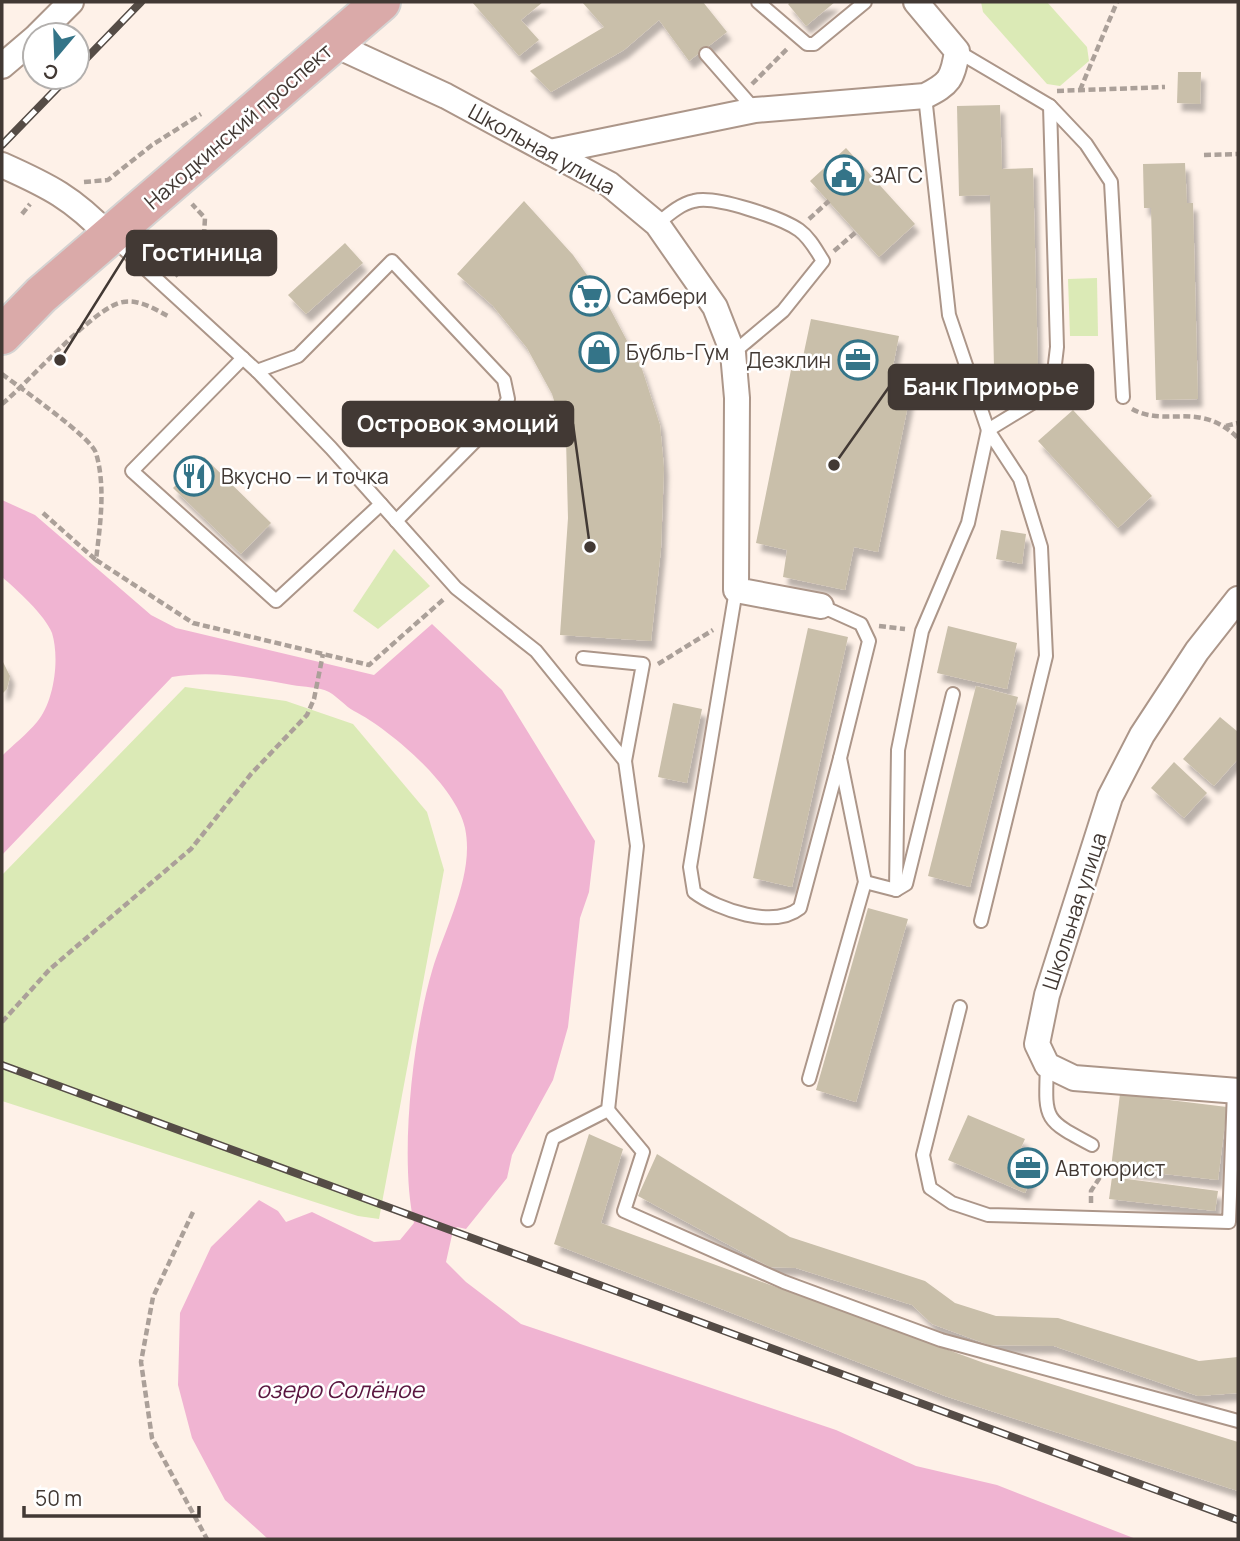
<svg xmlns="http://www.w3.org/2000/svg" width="1240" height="1541" viewBox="0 0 1240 1541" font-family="Manrope,sans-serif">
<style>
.green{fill:#dbeab6}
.water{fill:#f0b4d2}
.building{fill:#c9bfaa;filter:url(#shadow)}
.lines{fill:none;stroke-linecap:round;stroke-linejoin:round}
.service-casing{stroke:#ac9689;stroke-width:16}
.minor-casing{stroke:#ac9689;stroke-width:28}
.primary-casing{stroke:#d5d3d2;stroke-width:42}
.path{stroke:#aba099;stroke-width:4.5;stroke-dasharray:7 3.5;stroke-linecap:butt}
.service{stroke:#fff;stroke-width:12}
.minor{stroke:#fff;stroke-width:24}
.primary{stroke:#daaaa9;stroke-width:38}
.rail-casing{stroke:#554c46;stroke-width:8}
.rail{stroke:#fff;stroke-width:5;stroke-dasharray:16;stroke-linecap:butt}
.labels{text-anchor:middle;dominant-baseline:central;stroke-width:5;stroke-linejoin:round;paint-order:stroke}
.street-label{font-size:21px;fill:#423934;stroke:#fff}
.poi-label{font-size:21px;fill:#423934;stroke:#fff;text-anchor:start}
.water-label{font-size:23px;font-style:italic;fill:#5a1640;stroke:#fff}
.leader{fill:none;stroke:#423934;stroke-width:2.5}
.callout-dot{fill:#423934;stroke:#fff;stroke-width:2.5}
.callout{fill:#423934;stroke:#423934;stroke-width:2.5}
.callout-label{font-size:23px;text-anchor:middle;font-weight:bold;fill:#fff}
</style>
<defs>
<filter id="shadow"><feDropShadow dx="4.5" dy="8" stdDeviation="2" flood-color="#0004"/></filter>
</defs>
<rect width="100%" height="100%" fill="#fef1e8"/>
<g class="green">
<path d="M 981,2 L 1047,2 L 1087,47 L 1089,61 L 1060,86 L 1047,84 L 983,12 Z"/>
<path d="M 1097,278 L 1098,336 L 1070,336 L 1068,279 Z"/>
<path d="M 394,549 L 430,586 L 378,629 L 353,611 Z"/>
<path d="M 185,687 L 286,701 L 353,724 L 427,812 L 444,870 L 379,1219 L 358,1216 L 2,1101 L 2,875 Z"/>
</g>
<path class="water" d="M 2,500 L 35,515 L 151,615 L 176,628 L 374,675 L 432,624 L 502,690 L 595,841 L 589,892 L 580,918 L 568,1027 L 553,1080 L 512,1155 L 507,1178 L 466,1229 L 457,1227 L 452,1235 L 446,1262 L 466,1282 L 521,1324 L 836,1430 L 916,1466 L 997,1485 L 1136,1539 L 268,1539 L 225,1500 L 192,1438 L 178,1385 L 180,1313 L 211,1247 L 259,1200 L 278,1211 L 286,1222 L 312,1212 L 374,1242 L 400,1240 L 414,1223 C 399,1157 413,1036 432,971 C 445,927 475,875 465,828 C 456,786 391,730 354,711 C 345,706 338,697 329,692 C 319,687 304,687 292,685 C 252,678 213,670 172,677 L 2,855 L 2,756 C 13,745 27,734 37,722 C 54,702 60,659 52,633 C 45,615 16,589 2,577 Z"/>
<g class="building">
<path d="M 472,2 L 543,2 L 521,20 L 539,40 L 519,56 Z"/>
<path d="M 582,2 L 703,2 L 727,32 L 689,61 L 659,20 L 624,50 L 551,92 L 530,71 L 604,27 Z"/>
<path d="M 791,2 L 835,2 L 806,26 L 788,4 Z"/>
<path d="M 1178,72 L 1201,72 L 1200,104 L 1177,103 Z"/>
<path d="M 1000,105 L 1002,169 L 1033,168 L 1038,366 L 994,367 L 990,195 L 959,196 L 957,106 Z"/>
<path d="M 846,148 L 915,224 L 879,257 L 810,181 Z"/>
<path d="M 1185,163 L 1187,203 L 1193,203 L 1198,399 L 1156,400 L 1151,208 L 1144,208 L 1143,164 Z"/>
<path d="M 524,201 L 573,255 L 608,305 L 642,369 L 660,425 L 664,468 L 661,549 L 651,641 L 560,635 L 568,518 L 566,439 L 552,394 L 527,348 L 493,306 L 457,274 Z"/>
<path d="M 345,243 L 363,263 L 306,314 L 288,295 Z"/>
<path d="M 811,319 L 899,336 L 890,381 L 912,386 L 878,552 L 854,547 L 845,590 L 783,577 L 787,550 L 756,543 L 791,370 L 800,371 Z"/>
<path d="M 1073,410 L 1152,496 L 1118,528 L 1038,441 Z"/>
<path d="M 204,457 L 271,523 L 241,554 L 173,488 Z"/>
<path d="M 1001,530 L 1026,534 L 1022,564 L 996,559 Z"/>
<path d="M 948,626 L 1017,643 L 1007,689 L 937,673 Z"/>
<path d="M 808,628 L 848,637 L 792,887 L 753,878 Z"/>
<path d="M 2,660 L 10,676 L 7,689 L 2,694 Z"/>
<path d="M 976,686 L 1018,697 L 970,887 L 928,876 Z"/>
<path d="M 673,703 L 702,709 L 687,783 L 658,777 Z"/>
<path d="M 1220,717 L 1238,732 L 1238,759 L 1214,786 L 1183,759 Z"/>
<path d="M 1174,762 L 1207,793 L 1184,818 L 1151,788 Z"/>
<path d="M 868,908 L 908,919 L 856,1102 L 816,1090 Z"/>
<path d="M 1120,1094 L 1227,1107 L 1218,1180 L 1111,1168 Z"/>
<path d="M 968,1115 L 1025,1139 L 1020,1150 L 1040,1158 L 1025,1193 L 948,1160 Z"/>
<path d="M 589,1134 L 623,1149 L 601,1223 L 984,1363 L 1238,1442 L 1238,1491 L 945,1396 L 554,1244 Z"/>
<path d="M 657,1154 L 790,1237 L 925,1281 L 955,1303 L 996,1316 L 1058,1318 L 1199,1361 L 1238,1357 L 1238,1393 L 1198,1396 L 1054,1346 L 989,1345 L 932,1324 L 912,1305 L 796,1268 L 770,1267 L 638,1196 Z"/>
<path d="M 1112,1177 L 1218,1191 L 1215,1211 L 1109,1199 Z"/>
</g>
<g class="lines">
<g class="service-casing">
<g id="service">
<path d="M 758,2 L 807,44 L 814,44 L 865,2"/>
<path d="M 957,51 L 1050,106 L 1086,144 L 1111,182 L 1123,397"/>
<path d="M 706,54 L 755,110"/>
<path d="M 925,96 L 949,315 L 988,430 L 1020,479 L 1041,547 L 1046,656 L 981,921"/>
<path d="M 657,224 C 668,215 680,204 694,201 C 715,195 782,218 799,230 C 810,238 816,250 823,261 L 783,311 L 733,353"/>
<path d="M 113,239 L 257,371 L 298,356 L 392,261 L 504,380 L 508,399 L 495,421 L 396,521"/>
<path d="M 243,358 L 132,471 L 276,601 L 381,504"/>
<path d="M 257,371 L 331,448 L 456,588 L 536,651 L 625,761 L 637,846 L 608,1110 L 553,1138 L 528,1220"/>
<path d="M 736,590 L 690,867 L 694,892 C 718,910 774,929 800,908 L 840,758"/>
<path d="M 583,658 L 643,664 L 625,761"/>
<path d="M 865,882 L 896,890 L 906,884 L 953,694"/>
<path d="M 896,890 L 898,750 L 922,631 L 968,523 L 988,430 L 1034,402 L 1053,381 L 1057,347 L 1050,106"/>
<path d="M 960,1007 L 923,1155 L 930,1188 L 952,1203 L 988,1215 L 1229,1222 L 1234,1091"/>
<path d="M 1047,1065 C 1045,1120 1043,1119 1092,1145"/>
<path d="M 809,1079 L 865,882 L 840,758 L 869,641 L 861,624 L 821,606"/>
<path d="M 608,1110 L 643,1152 L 624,1211 L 784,1282 L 941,1340 L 1238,1421"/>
</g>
</g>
<g class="minor-casing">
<g id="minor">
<path d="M 38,35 L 71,2"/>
<path d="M 333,44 L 446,96 L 609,184 L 657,224 L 715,307 L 733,353 L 737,398 L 736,590 L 821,606"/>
<path d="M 2,66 L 35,38"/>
<path d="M 550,152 L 755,110 L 925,96 C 949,84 953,79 957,51 L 916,2"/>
<path d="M 2,165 C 49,186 73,198 109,236"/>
<path d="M 1238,599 L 1197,651 L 1142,735 L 1110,797 L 1047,995 L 1037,1044 L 1047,1065 L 1074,1078 L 1238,1091"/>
</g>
</g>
<g class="primary-casing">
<path id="primary" d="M 2,335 L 41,295 L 381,2"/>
</g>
<g class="path">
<path d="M 752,84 L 788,48"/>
<path d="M 1080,90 L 1117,2"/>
<path d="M 1057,91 L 1165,87"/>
<path d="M 1204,155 L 1238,154"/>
<path d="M 84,182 L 108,180 L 152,145 L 201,114"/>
<path d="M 22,214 L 30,204"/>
<path d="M 809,219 L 829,201"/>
<path d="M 834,251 L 856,232"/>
<path d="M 175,276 L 203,251 L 205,218 L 192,204"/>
<path d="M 2,374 C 19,387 91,437 96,453 C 106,487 100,526 96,560 L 193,623 L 369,665 L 445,598"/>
<path d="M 2,404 C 29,382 95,306 123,302 C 140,299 156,310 170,317"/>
<path d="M 1132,409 C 1167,428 1199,400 1238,438"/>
<path d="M 1226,426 L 1238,423"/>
<path d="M 43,513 L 96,560"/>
<path d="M 879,626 L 905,629"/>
<path d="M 658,664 L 713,630"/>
<path d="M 2,1022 L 50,969 L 191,849 L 251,774 L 307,715 L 314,699 L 323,654"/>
<path d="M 1091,1203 L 1091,1191 L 1106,1168"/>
<path d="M 193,1212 L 153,1297 L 141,1362 L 152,1438 L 207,1539"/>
</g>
<use href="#service" class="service"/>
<use href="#minor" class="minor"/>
<use href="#primary" class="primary"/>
<g class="rail-casing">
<g id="rail">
<path d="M 77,68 L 141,2"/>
<path d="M 2,145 L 68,77"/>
<path d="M 2,1065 L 1238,1520"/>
</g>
</g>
<use href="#rail" class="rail"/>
</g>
<defs>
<g id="civic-ring" transform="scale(2.0125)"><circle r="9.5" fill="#fff" stroke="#347488" stroke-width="1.5"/><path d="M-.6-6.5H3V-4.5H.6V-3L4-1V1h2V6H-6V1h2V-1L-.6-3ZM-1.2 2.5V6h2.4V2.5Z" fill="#347488"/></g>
<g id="supermarket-ring" transform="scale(2.0125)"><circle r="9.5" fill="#fff" stroke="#347488" stroke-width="1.5"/><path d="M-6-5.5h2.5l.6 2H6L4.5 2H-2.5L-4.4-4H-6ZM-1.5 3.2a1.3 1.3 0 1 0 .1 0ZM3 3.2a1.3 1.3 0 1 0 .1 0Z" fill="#347488"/></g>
<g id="shop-ring" transform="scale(2.0125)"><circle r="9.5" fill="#fff" stroke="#347488" stroke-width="1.5"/><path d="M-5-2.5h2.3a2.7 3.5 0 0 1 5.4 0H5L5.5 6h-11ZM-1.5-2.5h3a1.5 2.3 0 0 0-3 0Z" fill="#347488"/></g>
<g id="office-ring" transform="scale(2.0125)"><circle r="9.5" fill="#fff" stroke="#347488" stroke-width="1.5"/><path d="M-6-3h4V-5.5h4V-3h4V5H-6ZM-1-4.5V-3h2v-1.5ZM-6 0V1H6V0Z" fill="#347488"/></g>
<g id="restaurant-ring" transform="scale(2.0125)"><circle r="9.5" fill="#fff" stroke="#347488" stroke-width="1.5"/><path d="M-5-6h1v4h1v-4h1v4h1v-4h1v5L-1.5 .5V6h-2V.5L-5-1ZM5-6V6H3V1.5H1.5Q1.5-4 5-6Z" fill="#347488"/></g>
</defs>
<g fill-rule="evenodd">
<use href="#civic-ring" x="844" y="175"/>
<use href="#supermarket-ring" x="590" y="296"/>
<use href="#shop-ring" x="599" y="352"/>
<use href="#office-ring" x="858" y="360"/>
<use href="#restaurant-ring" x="194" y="476"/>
<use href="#office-ring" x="1028" y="1168"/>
</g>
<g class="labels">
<g class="street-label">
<text transform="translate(238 126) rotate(-41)">Находкинский проспект</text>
<text transform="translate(542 149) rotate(29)">Школьная улица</text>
<text transform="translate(1074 911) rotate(-72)">Школьная улица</text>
</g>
<g class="poi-label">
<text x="871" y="175">ЗАГС</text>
<text x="617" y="296">Самбери</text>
<text x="626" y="352">Бубль-Гум</text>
<text x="831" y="360" text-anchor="end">Дезклин</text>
<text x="221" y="476">Вкусно — и точка</text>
<text x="1055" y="1168">Автоюрист</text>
</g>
<g class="water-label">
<text x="340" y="1389">озеро Солёное</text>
</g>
</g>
<path class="leader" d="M60 360L127 253M834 465L889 387M590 547L573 424"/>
<g class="callout-dot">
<circle cx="60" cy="360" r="7"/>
<circle cx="834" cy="465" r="7"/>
<circle cx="590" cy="547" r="7"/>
</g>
<g class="callout">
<rect x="127" y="231" width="149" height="44" rx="7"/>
<rect x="889" y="365" width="204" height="44" rx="7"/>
<rect x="343" y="402" width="230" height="44" rx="7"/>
</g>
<g class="callout-label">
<text x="202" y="261">Гостиница</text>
<text x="991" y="395">Банк Приморье</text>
<text x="458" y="432">Островок эмоций</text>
</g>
<rect width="1240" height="1541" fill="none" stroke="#423934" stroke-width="7"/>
<g transform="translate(56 56) rotate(199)"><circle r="33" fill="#ffffff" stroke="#b3b0ae" stroke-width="2"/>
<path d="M0-5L12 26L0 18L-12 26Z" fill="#347488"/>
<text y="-10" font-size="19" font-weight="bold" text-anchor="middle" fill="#423934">С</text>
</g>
<path d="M24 1506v10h175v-10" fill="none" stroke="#423934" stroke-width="3.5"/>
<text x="35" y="1506" font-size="21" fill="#423934" stroke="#ffffff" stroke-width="5" paint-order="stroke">50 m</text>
</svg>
